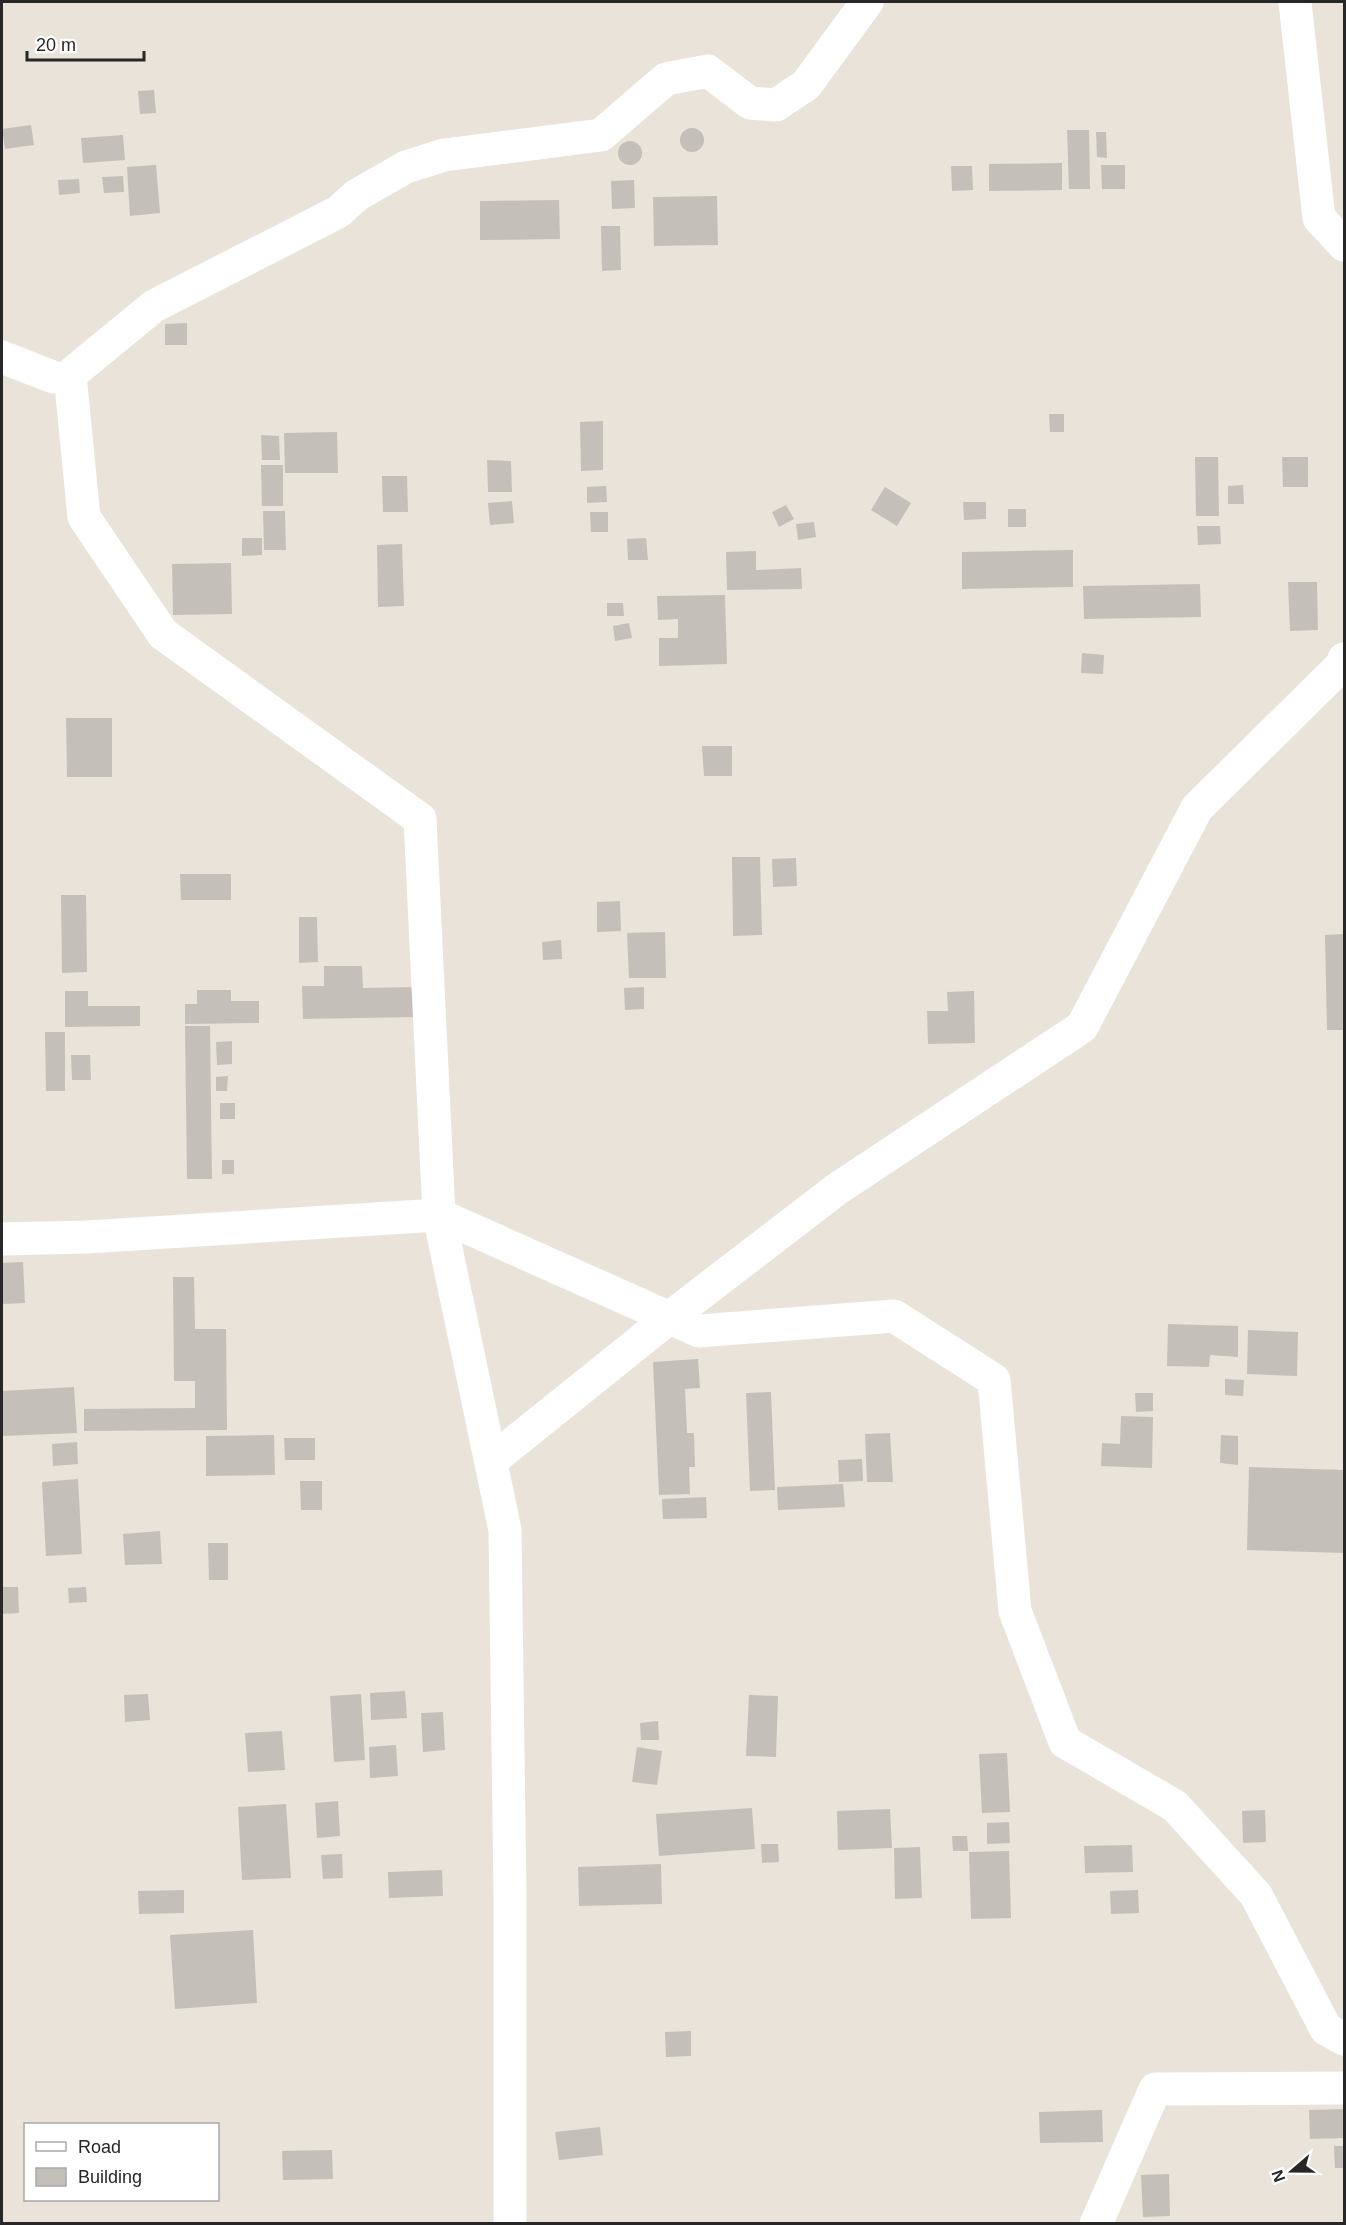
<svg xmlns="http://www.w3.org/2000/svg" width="1346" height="2225" viewBox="0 0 1346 2225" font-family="Arial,sans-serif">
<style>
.building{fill:#c4c0b9}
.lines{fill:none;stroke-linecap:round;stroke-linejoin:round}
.minor{stroke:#fff;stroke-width:33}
</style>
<rect width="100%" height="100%" fill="#e9e3da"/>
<g class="building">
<path d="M 154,90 L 156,113 L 140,114 L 138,91 Z"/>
<path d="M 31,125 L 34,145 L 5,149 L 2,129 Z"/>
<circle cx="692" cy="140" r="12"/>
<path d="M 1067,130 L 1089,130 L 1090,189 L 1069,189 Z"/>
<path d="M 1096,132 L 1106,132 L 1107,158 L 1097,157 Z"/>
<path d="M 123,135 L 125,160 L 83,163 L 81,138 Z"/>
<circle cx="630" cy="153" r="12"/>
<path d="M 1062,163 L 1062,190 L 989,191 L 989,164 Z"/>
<path d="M 156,165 L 160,213 L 130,216 L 127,167 Z"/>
<path d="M 1101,165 L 1125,165 L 1125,189 L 1102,189 Z"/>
<path d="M 951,166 L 972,166 L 973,190 L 952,191 Z"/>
<path d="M 123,176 L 124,192 L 104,193 L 102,177 Z"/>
<path d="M 79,179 L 80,193 L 59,195 L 58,180 Z"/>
<path d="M 634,180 L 635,208 L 612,209 L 611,181 Z"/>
<path d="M 717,196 L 718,245 L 654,246 L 653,197 Z"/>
<path d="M 559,200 L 560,239 L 480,240 L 480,201 Z"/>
<path d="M 601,226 L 620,226 L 621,270 L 602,271 Z"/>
<path d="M 187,323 L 187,345 L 165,345 L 165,324 Z"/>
<path d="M 1049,414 L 1064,414 L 1064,432 L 1050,432 Z"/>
<path d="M 603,421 L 603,470 L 581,471 L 580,422 Z"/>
<path d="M 337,432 L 338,473 L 285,473 L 284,433 Z"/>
<path d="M 261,435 L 279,436 L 280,460 L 262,460 Z"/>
<path d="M 1195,457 L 1218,457 L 1219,516 L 1196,516 Z"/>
<path d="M 1282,457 L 1308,457 L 1308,487 L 1283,487 Z"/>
<path d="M 487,460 L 511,461 L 512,492 L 488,492 Z"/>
<path d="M 261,465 L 283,465 L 283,506 L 262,506 Z"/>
<path d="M 382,476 L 407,476 L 408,512 L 383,512 Z"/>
<path d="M 1243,485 L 1244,504 L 1228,504 L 1228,486 Z"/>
<path d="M 606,486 L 607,502 L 587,503 L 587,487 Z"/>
<path d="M 885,487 L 911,503 L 897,526 L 871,510 Z"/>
<path d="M 512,501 L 514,523 L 490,525 L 488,503 Z"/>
<path d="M 963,502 L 986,502 L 986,519 L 964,520 Z"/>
<path d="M 786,505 L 794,519 L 779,527 L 772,512 Z"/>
<rect x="1008" y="509" width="18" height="18"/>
<path d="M 263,511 L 285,511 L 286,550 L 264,550 Z"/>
<path d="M 590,512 L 608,512 L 608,532 L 591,532 Z"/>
<path d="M 814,522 L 816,537 L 798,540 L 796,524 Z"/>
<path d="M 1197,526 L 1220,526 L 1221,544 L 1198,545 Z"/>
<path d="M 242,538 L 262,538 L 262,555 L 242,556 Z"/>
<path d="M 646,538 L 648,560 L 628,560 L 627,539 Z"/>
<path d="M 402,544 L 404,606 L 378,607 L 377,545 Z"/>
<path d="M 1073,550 L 1073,587 L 962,589 L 962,552 Z"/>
<path d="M 756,551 L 756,570 L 801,568 L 802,589 L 727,590 L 726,552 Z"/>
<path d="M 231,563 L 232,614 L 173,615 L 172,564 Z"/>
<path d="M 1288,582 L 1317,582 L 1318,630 L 1290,631 Z"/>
<path d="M 1200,584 L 1201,617 L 1084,619 L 1083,586 Z"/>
<path d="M 725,595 L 727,664 L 659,666 L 659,638 L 678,638 L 678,619 L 658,620 L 657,596 Z"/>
<path d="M 607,603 L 623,603 L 624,616 L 607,616 Z"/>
<path d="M 629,623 L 632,638 L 615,641 L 613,626 Z"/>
<path d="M 1082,653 L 1104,655 L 1103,674 L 1081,673 Z"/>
<path d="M 66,718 L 112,718 L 112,777 L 67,777 Z"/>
<path d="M 702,746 L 732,746 L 732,776 L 704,776 Z"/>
<path d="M 732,857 L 760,857 L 762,935 L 733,936 Z"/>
<path d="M 796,858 L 797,886 L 773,887 L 772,859 Z"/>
<path d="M 180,874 L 231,874 L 231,900 L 181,900 Z"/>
<path d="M 61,895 L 86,895 L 87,972 L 62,973 Z"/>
<path d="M 620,901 L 621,931 L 597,932 L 597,902 Z"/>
<path d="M 299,917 L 317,917 L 318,962 L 299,963 Z"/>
<path d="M 665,932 L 666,978 L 629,978 L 627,933 Z"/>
<path d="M 1344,934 L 1344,1030 L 1327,1030 L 1325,935 Z"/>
<path d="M 561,940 L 562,959 L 543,960 L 542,942 Z"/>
<path d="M 324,966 L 362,966 L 363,988 L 413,987 L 414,1017 L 303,1019 L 302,986 L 324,986 Z"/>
<path d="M 644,987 L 644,1009 L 625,1010 L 624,988 Z"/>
<path d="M 197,990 L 231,990 L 231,1001 L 259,1001 L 259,1023 L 185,1024 L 185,1004 L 197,1004 Z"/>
<path d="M 65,991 L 88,991 L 88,1006 L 140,1006 L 140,1026 L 65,1027 Z"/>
<path d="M 974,991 L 975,1043 L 928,1044 L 927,1011 L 948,1011 L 947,992 Z"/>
<path d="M 185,1026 L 210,1026 L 212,1179 L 187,1179 Z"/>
<path d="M 45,1032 L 65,1032 L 65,1091 L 46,1091 Z"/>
<path d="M 232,1041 L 232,1064 L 217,1065 L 216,1042 Z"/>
<path d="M 71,1055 L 90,1055 L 91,1080 L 72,1080 Z"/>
<path d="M 228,1076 L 227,1091 L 216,1091 L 216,1077 Z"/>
<rect x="220" y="1103" width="15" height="16"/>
<rect x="222" y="1160" width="12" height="14"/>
<path d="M 23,1262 L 25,1303 L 2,1304 L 2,1263 Z"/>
<path d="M 173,1277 L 194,1277 L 195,1329 L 226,1329 L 227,1430 L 84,1431 L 84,1409 L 195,1408 L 195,1381 L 174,1381 Z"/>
<path d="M 1168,1324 L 1238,1326 L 1238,1357 L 1210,1355 L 1209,1367 L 1167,1366 Z"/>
<path d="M 1248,1330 L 1298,1332 L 1297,1376 L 1247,1374 Z"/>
<path d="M 698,1359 L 700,1388 L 685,1389 L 687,1433 L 694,1433 L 695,1467 L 689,1467 L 690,1494 L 659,1495 L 653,1362 Z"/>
<path d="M 1225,1379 L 1244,1380 L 1243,1396 L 1225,1395 Z"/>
<path d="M 74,1387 L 77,1433 L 2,1436 L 2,1391 Z"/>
<path d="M 771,1392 L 775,1490 L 750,1491 L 746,1393 Z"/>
<path d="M 1135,1393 L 1153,1393 L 1153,1411 L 1136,1412 Z"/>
<path d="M 1121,1416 L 1153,1417 L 1152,1468 L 1101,1466 L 1102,1443 L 1120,1444 Z"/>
<path d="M 890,1433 L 893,1482 L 867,1482 L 865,1434 Z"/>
<path d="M 274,1435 L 275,1475 L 206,1476 L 206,1436 Z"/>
<path d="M 1221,1435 L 1238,1436 L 1238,1465 L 1220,1463 Z"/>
<path d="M 284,1438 L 315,1438 L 315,1460 L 285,1460 Z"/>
<path d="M 77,1442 L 78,1464 L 53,1466 L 52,1444 Z"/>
<path d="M 862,1459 L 863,1481 L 839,1482 L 838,1460 Z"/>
<path d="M 1249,1467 L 1344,1470 L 1344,1553 L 1247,1550 Z"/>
<path d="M 78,1479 L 82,1554 L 46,1556 L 42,1482 Z"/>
<path d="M 300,1481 L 322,1481 L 322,1510 L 301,1510 Z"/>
<path d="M 843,1484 L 845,1507 L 778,1510 L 777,1487 Z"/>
<path d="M 706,1497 L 707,1518 L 663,1519 L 662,1499 Z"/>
<path d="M 160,1531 L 162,1564 L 125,1565 L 123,1534 Z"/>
<path d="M 208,1543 L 228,1543 L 228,1580 L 209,1580 Z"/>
<path d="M 2,1587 L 18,1587 L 19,1613 L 2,1614 Z"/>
<path d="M 86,1587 L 87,1602 L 69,1603 L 68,1588 Z"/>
<path d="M 405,1691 L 407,1718 L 371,1720 L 370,1693 Z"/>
<path d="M 148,1694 L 150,1720 L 125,1722 L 124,1695 Z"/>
<path d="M 361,1694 L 365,1760 L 334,1762 L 330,1696 Z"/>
<path d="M 749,1695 L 778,1696 L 776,1757 L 746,1756 Z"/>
<path d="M 443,1712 L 445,1750 L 423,1752 L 421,1713 Z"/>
<path d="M 658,1721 L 659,1740 L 641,1740 L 640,1723 Z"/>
<path d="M 282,1731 L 285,1770 L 248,1772 L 245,1733 Z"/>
<path d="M 396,1745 L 398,1776 L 370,1778 L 369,1747 Z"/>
<path d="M 637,1747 L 662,1751 L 657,1785 L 632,1782 Z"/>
<path d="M 1007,1753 L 1010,1812 L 982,1813 L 979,1754 Z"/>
<path d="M 338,1801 L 340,1836 L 317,1838 L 315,1803 Z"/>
<path d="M 286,1804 L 291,1878 L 242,1880 L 238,1807 Z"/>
<path d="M 752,1808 L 755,1849 L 659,1856 L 656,1814 Z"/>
<path d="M 890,1809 L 892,1848 L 838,1850 L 837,1811 Z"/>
<path d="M 1265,1810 L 1266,1842 L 1243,1843 L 1242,1811 Z"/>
<path d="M 1009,1822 L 1010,1843 L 987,1844 L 987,1823 Z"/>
<path d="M 952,1836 L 967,1836 L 968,1851 L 953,1851 Z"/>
<path d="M 761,1844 L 778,1844 L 779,1862 L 762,1863 Z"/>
<path d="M 1132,1845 L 1133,1872 L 1085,1873 L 1084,1846 Z"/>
<path d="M 920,1847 L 922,1898 L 895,1899 L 894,1848 Z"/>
<path d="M 1009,1851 L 1011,1918 L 971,1919 L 969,1852 Z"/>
<path d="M 342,1854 L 343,1878 L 323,1879 L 321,1855 Z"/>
<path d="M 661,1864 L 662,1904 L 579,1906 L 578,1867 Z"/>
<path d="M 442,1870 L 443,1896 L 389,1898 L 388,1872 Z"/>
<path d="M 184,1890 L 184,1913 L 139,1914 L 138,1891 Z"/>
<path d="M 1138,1890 L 1139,1913 L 1111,1914 L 1110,1891 Z"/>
<path d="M 253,1930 L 257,2003 L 175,2009 L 170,1935 Z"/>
<path d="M 691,2031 L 691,2056 L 666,2057 L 665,2032 Z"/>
<path d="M 1344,2109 L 1344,2138 L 1310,2139 L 1309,2110 Z"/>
<path d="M 1102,2110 L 1103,2142 L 1040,2143 L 1039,2112 Z"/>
<path d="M 600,2127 L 603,2155 L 559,2160 L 555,2132 Z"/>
<path d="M 1334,2146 L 1344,2146 L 1344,2168 L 1335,2168 Z"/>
<path d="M 332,2150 L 333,2179 L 283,2180 L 282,2151 Z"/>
<path d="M 1169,2174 L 1170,2216 L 1143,2217 L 1141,2175 Z"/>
</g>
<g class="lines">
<g class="minor">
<path d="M 1295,2 L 1319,218 L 1344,245"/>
<path d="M 2,357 L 53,377"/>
<path d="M 439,1215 L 699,1331 L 894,1316 L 994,1380 L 1015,1611 L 1065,1742 L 1175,1806 L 1256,1895 L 1326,2029 L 1344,2039"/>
<path d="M 439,1215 L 505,1530 L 510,1896 L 510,2224"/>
<path d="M 2,1239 L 87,1237 L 439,1215 L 420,819 L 163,634 L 84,517 L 70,375 L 154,306 L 338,212 L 357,195 L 406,167 L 444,155 L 601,135 L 666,79 L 708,71 L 750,103 L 776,105 L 806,85 L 867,2"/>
<path d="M 491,1461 L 669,1318 L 837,1189 L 1082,1027 L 1197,808 L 1343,664 L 1344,659"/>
<path d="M 1096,2224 L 1155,2089 L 1344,2088"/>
</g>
</g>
<rect width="1346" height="2225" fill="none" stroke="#272727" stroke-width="6"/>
<rect x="24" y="2123" width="195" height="78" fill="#ffffff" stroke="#a9a9a9" stroke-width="1.5"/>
<rect x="36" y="2142" width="30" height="9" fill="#ffffff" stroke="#a9a9a9" stroke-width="1.5"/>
<text x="78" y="2153" font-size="18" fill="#272727">Road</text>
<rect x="36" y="2168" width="30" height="18" fill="#c4c0b9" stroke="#a9a9a9" stroke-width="1.5"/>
<text x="78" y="2183" font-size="18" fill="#272727">Building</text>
<g transform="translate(1292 2171) rotate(250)" stroke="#ffffff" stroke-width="4.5" paint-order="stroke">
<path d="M0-4.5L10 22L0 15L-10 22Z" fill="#272727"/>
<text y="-9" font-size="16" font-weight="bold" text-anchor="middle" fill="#272727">N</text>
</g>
<path d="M27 51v9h117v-9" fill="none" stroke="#272727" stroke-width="3"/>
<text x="36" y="51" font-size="18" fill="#272727" stroke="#ffffff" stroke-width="4.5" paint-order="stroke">20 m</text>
</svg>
